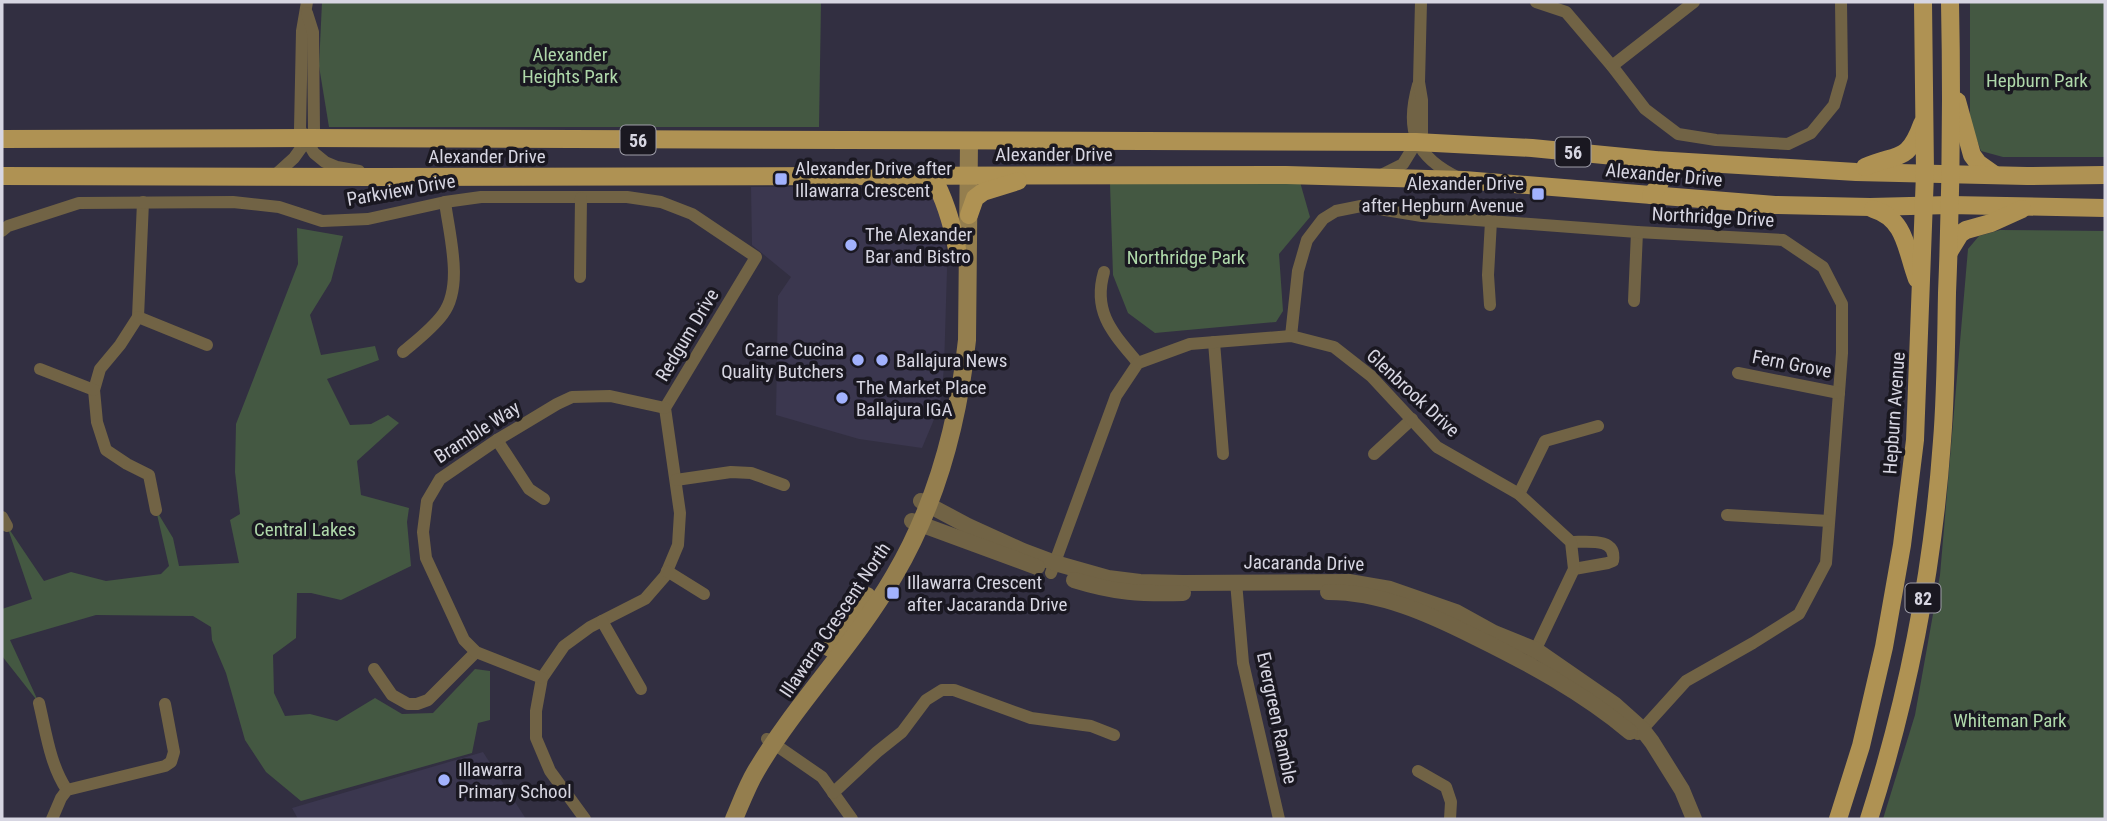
<svg xmlns="http://www.w3.org/2000/svg" width="2107" height="821" viewBox="0 0 2107 821" font-family="'Roboto Condensed',sans-serif">
<style>
.built{fill:#3b374f}
.green{fill:#445842}
.lines{fill:none;stroke-linecap:round;stroke-linejoin:round}
.minor{stroke:#716345;stroke-width:12}
.tertiary{stroke:#716345;stroke-width:16}
.secondary{stroke:#947e4e;stroke-width:18}
.primary{stroke:#af9253;stroke-width:18}
.poi-dot{fill:#a2b2fd;stroke:#1a1821;stroke-width:2.5}
.labels{text-anchor:middle;dominant-baseline:central;stroke-width:7;stroke-linejoin:round;paint-order:stroke}
.shield{fill:#1a1821;stroke:#9e9da8;stroke-width:2}
.shield-label{font-size:18px;font-weight:bold;fill:#d7d6e2}
.park-label{font-size:19px;fill:#afd8aa;stroke:#1a1821}
.street-label{font-size:19px;fill:#d7d6e2;stroke:#1a1821}
.poi-label{font-size:19px;fill:#d7d6e2;stroke:#1a1821;text-anchor:start}
</style>
<rect width="100%" height="100%" fill="#322f41"/>
<g class="built">
<path d="M 751,187 L 921,187 L 940,205 L 944,223 L 947,270 L 944,368 L 940,405 L 922,448 L 859,439 L 776,415 L 778,296 L 791,277 L 752,245 Z"/>
<path d="M 483,752 L 526,819 L 298,819 L 292,808 Z"/>
</g>
<g class="green">
<path d="M 322,2 L 821,2 L 819,127 L 329,127 L 319,66 Z"/>
<path d="M 1970,2 L 2105,2 L 2105,157 L 2003,157 L 1981,151 L 1970,122 Z"/>
<path d="M 1300,182 L 1310,217 L 1279,254 L 1283,311 L 1276,322 L 1155,333 L 1128,313 L 1113,275 L 1110,184 Z"/>
<path d="M 297,228 L 343,236 L 331,281 L 310,315 L 321,355 L 375,346 L 379,360 L 327,379 L 350,425 L 371,424 L 388,415 L 399,423 L 357,461 L 361,495 L 409,508 L 407,522 L 411,566 L 341,600 L 311,593 L 297,593 L 296,638 L 273,655 L 274,693 L 285,716 L 310,714 L 337,721 L 375,698 L 402,714 L 433,713 L 475,669 L 490,671 L 490,720 L 478,723 L 472,753 L 301,801 L 266,772 L 245,740 L 226,673 L 212,640 L 211,627 L 193,616 L 96,615 L 10,640 L 39,703 L 2,656 L 2,609 L 32,599 L 7,526 L 44,581 L 71,572 L 106,581 L 161,574 L 169,566 L 156,510 L 173,538 L 179,566 L 239,563 L 230,520 L 240,514 L 235,472 L 236,424 L 298,264 Z"/>
<path d="M 2000,230 L 2105,231 L 2105,819 L 1883,819 L 1915,715 L 1940,575 L 1968,249 L 1979,236 Z"/>
</g>
<g class="lines">
<g class="minor">
<path d="M 307,2 L 302,31 L 300,129 L 314,153 L 325,162 L 337,167 L 359,171"/>
<path d="M 1536,2 L 1566,12 L 1612,66 L 1645,109 L 1678,134 L 1716,140 L 1788,144 L 1811,133 L 1834,105 L 1842,77 L 1841,2"/>
<path d="M 1612,66 L 1694,2"/>
<path d="M 1418,85 C 1405,131 1415,157 1459,178"/>
<path d="M 1379,176 L 1403,164 L 1422,133 L 1422,100 L 1419,82 L 1421,2"/>
<path d="M 273,177 L 294,158 L 314,130 L 313,32 L 307,13"/>
<path d="M 143,202 L 138,317 L 120,345 L 100,369 L 94,390 L 97,422 L 106,450 L 127,464 L 149,475 L 156,510"/>
<path d="M 2,231 L 8,226 L 79,203 L 233,202 L 279,207 L 322,221 L 368,219 L 445,202 L 481,197 L 627,197 L 661,202 L 692,214 L 756,257 L 665,408 L 680,513 L 678,545 L 665,576 L 645,599 L 590,627 L 564,646 L 542,678 L 536,711 L 536,738 L 550,771 L 585,819"/>
<path d="M 1104,272 C 1092,313 1114,334 1138,363"/>
<path d="M 580,277 L 581,198"/>
<path d="M 1634,301 L 1637,232"/>
<path d="M 1490,305 L 1488,275 L 1491,221"/>
<path d="M 138,317 L 207,345"/>
<path d="M 1291,336 L 1298,271 L 1307,240 L 1323,219 L 1336,211 L 1361,206 L 1422,216 L 1637,232 L 1783,240 L 1823,267 L 1842,304 L 1842,353 L 1826,563 L 1799,614 L 1753,643 L 1686,681 L 1638,734"/>
<path d="M 1214,342 L 1223,454"/>
<path d="M 403,352 C 417,340 432,329 443,314 C 464,286 449,234 445,202"/>
<path d="M 40,369 L 94,390"/>
<path d="M 1738,373 L 1839,393"/>
<path d="M 497,440 L 529,489 L 544,499"/>
<path d="M 1374,454 L 1412,419"/>
<path d="M 676,480 L 731,472 L 751,473 L 784,485"/>
<path d="M 1519,494 L 1545,441 L 1598,426"/>
<path d="M 1727,515 L 1829,521"/>
<path d="M 2,517 L 7,526"/>
<path d="M 1571,542 C 1587,542 1617,537 1613,561 L 1608,563 L 1574,569"/>
<path d="M 667,571 L 704,594"/>
<path d="M 1051,573 L 1116,396 L 1138,363 L 1190,344 L 1291,336 L 1334,347 L 1371,376 L 1437,447 L 1519,494 L 1571,542 L 1574,569 L 1533,655"/>
<path d="M 1236,582 L 1243,663 L 1279,819"/>
<path d="M 602,621 L 641,689"/>
<path d="M 374,669 L 392,695 L 408,704 L 417,704 L 428,700 L 476,652"/>
<path d="M 542,678 L 476,652 L 464,640 L 426,558 L 423,532 L 427,501 L 440,479 L 497,440 L 557,404 L 572,397 L 610,396 L 665,408"/>
<path d="M 39,703 C 46,732 50,765 67,790"/>
<path d="M 767,739 L 822,777 L 852,819"/>
<path d="M 1418,771 L 1446,787 L 1451,802 L 1450,819"/>
<path d="M 833,793 L 877,752 L 902,732 L 926,700 L 942,690 L 954,690 L 1031,718 L 1091,726 L 1114,735"/>
<path d="M 52,819 L 61,798 L 67,790 L 165,766 L 171,762 L 174,752 L 165,704"/>
</g>
<g class="tertiary">
<path d="M 921,501 L 968,526 L 1023,551 L 1055,563 L 1108,578 L 1140,582 L 1183,583 L 1349,582 L 1390,589 L 1456,612 L 1494,633 L 1536,650 L 1614,704 L 1642,729 L 1652,742 L 1682,790 L 1694,819"/>
<path d="M 912,521 L 1037,567"/>
<path d="M 1074,580 C 1116,593 1140,594 1183,593"/>
<path d="M 1328,592 C 1381,592 1429,614 1475,637 C 1530,664 1583,693 1630,732"/>
</g>
<g class="secondary">
<path d="M 830,648 L 867,596"/>
<path d="M 734,819 C 741,803 747,786 756,771 C 796,703 854,645 894,576 C 937,503 958,424 967,340 L 969,142"/>
</g>
<g class="primary">
<path d="M 1957,101 L 1972,155 L 1978,163 L 1995,175"/>
<path d="M 2,139 L 307,138 L 1416,142 L 1532,148 L 1655,160 L 1856,172 L 2027,176 L 2105,175"/>
<path d="M 1865,167 C 1898,153 1908,163 1922,124"/>
<path d="M 2,176 L 379,177 L 1286,175 L 1464,180 L 1775,205 L 1870,207 L 1950,205 L 2105,208"/>
<path d="M 932,176 C 945,199 952,223 957,249"/>
<path d="M 1651,195 C 1664,181 1664,177 1655,160"/>
<path d="M 1873,209 C 1906,219 1906,250 1917,279"/>
<path d="M 969,215 L 975,198 L 983,192 L 1018,181"/>
<path d="M 1949,252 L 1960,234 L 1966,230 L 1991,223 L 2022,209"/>
<path d="M 1838,819 L 1861,746 L 1884,647 L 1902,545 L 1915,440 L 1925,173 L 1923,2"/>
<path d="M 1869,819 C 1908,697 1933,569 1942,441 C 1946,392 1946,342 1947,293 C 1951,196 1952,99 1950,2"/>
</g>
</g>
<g class="poi-dot">
<rect x="774" y="172" width="14" height="14" rx="3.5"/>
<rect x="1531" y="187" width="14" height="14" rx="3.5"/>
<circle cx="851" cy="245" r="7"/>
<circle cx="858" cy="360" r="7"/>
<circle cx="882" cy="360" r="7"/>
<circle cx="842" cy="398" r="7"/>
<rect x="886" y="586" width="14" height="14" rx="3.5"/>
<circle cx="444" cy="780" r="7"/>
</g>
<g class="labels">
<g class="shield">
<rect x="620.5" y="125.5" width="35" height="29" rx="5"/>
<rect x="1555.5" y="137.5" width="35" height="29" rx="5"/>
<rect x="1905.5" y="583.5" width="35" height="29" rx="5"/>
</g>
<g class="shield-label">
<text x="638" y="140">56</text>
<text x="1573" y="152">56</text>
<text x="1923" y="598">82</text>
</g>
<g class="park-label">
<text x="570" y="54">Alexander<tspan x="570" dy="22">Heights Park</tspan></text>
<text x="2037" y="80">Hepburn Park</text>
<text x="1186" y="257">Northridge Park</text>
<text x="305" y="529">Central Lakes</text>
<text x="2010" y="720">Whiteman Park</text>
</g>
<g class="street-label">
<text x="1054" y="154">Alexander Drive</text>
<text x="487" y="156">Alexander Drive</text>
<text transform="translate(1664 175) rotate(5)">Alexander Drive</text>
<text transform="translate(401 190) rotate(-10)">Parkview Drive</text>
<text transform="translate(1713 217) rotate(3)">Northridge Drive</text>
<text transform="translate(687 335) rotate(-59)">Redgum Drive</text>
<text transform="translate(1792 364) rotate(11)">Fern Grove</text>
<text transform="translate(1413 393) rotate(43)">Glenbrook Drive</text>
<text transform="translate(1894 413) rotate(-86)">Hepburn Avenue</text>
<text transform="translate(477 432) rotate(-33)">Bramble Way</text>
<text transform="translate(1304 563) rotate(1)">Jacaranda Drive</text>
<text transform="translate(835 620) rotate(-56)">Illawarra Crescent North</text>
<text transform="translate(1277 718) rotate(78)">Evergreen Ramble</text>
</g>
<g class="poi-label">
<text x="795" y="168">Alexander Drive after<tspan x="795" dy="22">Illawarra Crescent</tspan></text>
<text x="1524" y="183" text-anchor="end">Alexander Drive<tspan x="1524" dy="22">after Hepburn Avenue</tspan></text>
<text x="865" y="234">The Alexander<tspan x="865" dy="22">Bar and Bistro</tspan></text>
<text x="844" y="349" text-anchor="end">Carne Cucina<tspan x="844" dy="22">Quality Butchers</tspan></text>
<text x="896" y="360">Ballajura News</text>
<text x="856" y="387">The Market Place<tspan x="856" dy="22">Ballajura IGA</tspan></text>
<text x="907" y="582">Illawarra Crescent<tspan x="907" dy="22">after Jacaranda Drive</tspan></text>
<text x="458" y="769">Illawarra<tspan x="458" dy="22">Primary School</tspan></text>
</g>
</g>
<rect width="2107" height="821" fill="none" stroke="#d7d6e2" stroke-width="7"/>
</svg>
